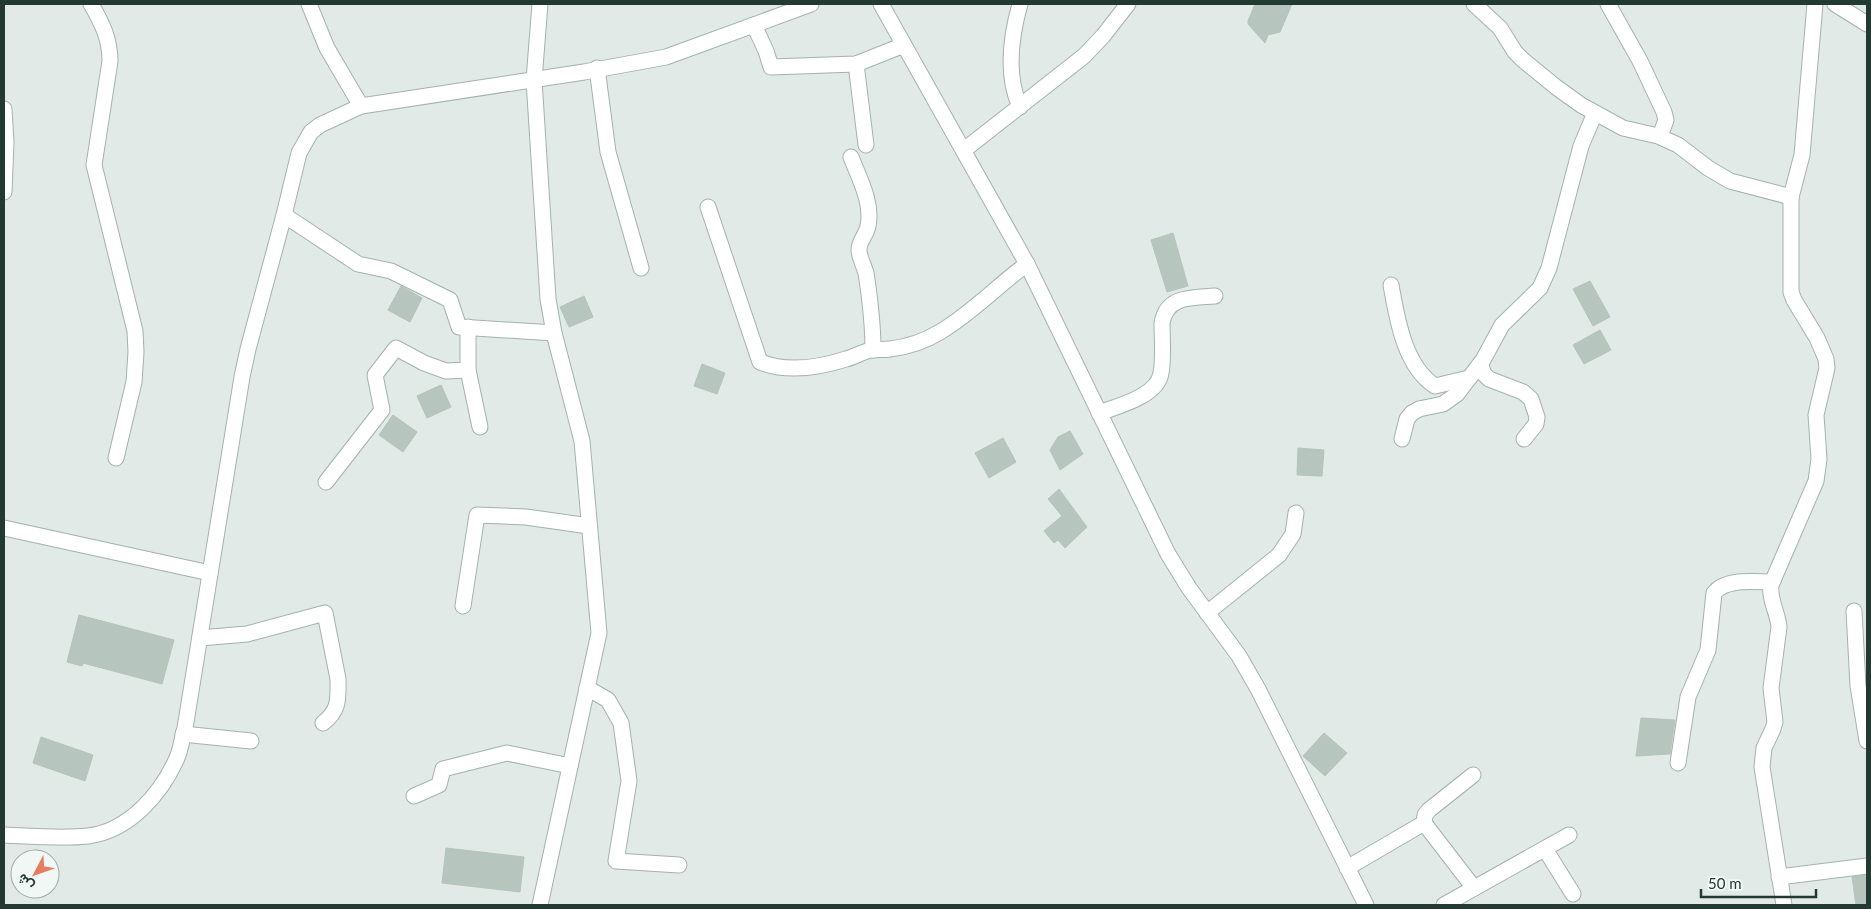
<svg xmlns="http://www.w3.org/2000/svg" width="1871" height="909" viewBox="0 0 1871 909" font-family="Lato,Vazirmatn,sans-serif">
<style>
.building{fill:#b7c5bf;stroke:#b4c3bc}
.lines{fill:none;stroke-linecap:round;stroke-linejoin:round}
.minor-casing{stroke:#a4b2ac;stroke-width:17}
.minor{stroke:#fff;stroke-width:15}
</style>
<rect width="100%" height="100%" fill="#e1eae6"/>
<g class="building">
<path d="M 1255,4 L 1292,4 L 1280,32 L 1268,35 L 1265,43 L 1248,24 L 1248,21 Z"/>
<path d="M 1173,233 L 1188,286 L 1167,292 L 1151,240 Z"/>
<path d="M 1590,281 L 1610,317 L 1593,326 L 1573,289 Z"/>
<path d="M 401,286 L 422,298 L 410,322 L 388,310 Z"/>
<path d="M 584,296 L 593,317 L 569,327 L 560,307 Z"/>
<path d="M 1600,330 L 1611,350 L 1584,364 L 1573,345 Z"/>
<path d="M 702,364 L 725,373 L 717,394 L 694,386 Z"/>
<path d="M 441,385 L 451,407 L 427,418 L 417,396 Z"/>
<path d="M 393,415 L 417,432 L 403,452 L 379,435 Z"/>
<path d="M 1070,431 L 1083,454 L 1060,470 L 1050,450 L 1058,437 Z"/>
<path d="M 1003,438 L 1016,462 L 989,478 L 975,453 Z"/>
<path d="M 1298,448 L 1324,450 L 1322,476 L 1297,475 Z"/>
<path d="M 1059,489 L 1087,527 L 1065,548 L 1058,540 L 1054,543 L 1044,531 L 1062,516 L 1048,499 Z"/>
<path d="M 79,615 L 174,640 L 162,684 L 83,663 L 82,666 L 67,662 Z"/>
<path d="M 1641,718 L 1675,720 L 1670,754 L 1636,756 Z"/>
<path d="M 1324,733 L 1347,753 L 1325,776 L 1303,756 Z"/>
<path d="M 41,737 L 93,755 L 85,781 L 33,763 Z"/>
<path d="M 446,848 L 524,857 L 520,892 L 442,883 Z"/>
<path d="M 1867,875 L 1867,905 L 1856,905 L 1852,877 Z"/>
</g>
<g class="lines">
<g class="minor-casing">
<g id="minor">
<path d="M 91,4 C 102,23 110,39 110,61 L 94,165 L 135,331 L 136,352 L 134,382 L 116,458"/>
<path d="M 309,4 L 327,48 L 361,106"/>
<path d="M 540,4 L 534,80 L 548,299 L 554,333 L 582,441 L 599,633 L 540,905"/>
<path d="M 881,4 L 1027,264 L 1168,554 L 1189,588 L 1239,656 L 1258,689 L 1366,905"/>
<path d="M 1020,4 C 1011,36 1006,76 1020,107"/>
<path d="M 1474,4 L 1500,28 L 1515,52 L 1523,60 L 1556,87 L 1581,105 L 1623,128 L 1658,136 L 1678,145 L 1708,168 L 1730,181 L 1791,197"/>
<path d="M 1608,4 L 1640,61 L 1664,112 L 1666,120 L 1660,136"/>
<path d="M 1835,4 L 1867,24"/>
<path d="M 754,25 L 766,51 L 771,67 L 856,64 L 904,45"/>
<path d="M 856,64 L 866,145"/>
<path d="M 597,68 L 608,152 L 641,268"/>
<path d="M 4,109 L 6,142 L 4,192"/>
<path d="M 964,150 L 1084,56 L 1103,36 L 1128,4"/>
<path d="M 851,157 C 859,178 873,203 868,226 C 866,236 858,242 859,251 C 860,259 864,266 866,273 C 870,299 873,323 873,350"/>
<path d="M 708,207 L 760,362 C 788,373 818,368 846,359 C 854,357 862,352 871,350 C 877,349 884,350 890,349 C 908,347 925,341 940,332 C 972,313 997,286 1027,264"/>
<path d="M 284,215 L 358,264 L 391,271 L 450,300 L 459,327 L 554,333"/>
<path d="M 1391,285 C 1397,318 1404,366 1435,386 L 1469,378"/>
<path d="M 1480,364 L 1484,374 L 1489,379 L 1523,392 L 1531,399 L 1537,417 L 1536,424 L 1524,439"/>
<path d="M 468,370 L 480,427"/>
<path d="M 1099,413 C 1118,406 1158,396 1161,373 C 1164,357 1162,339 1162,323 C 1167,295 1192,298 1215,296"/>
<path d="M 1402,439 L 1407,419 L 1412,413 L 1419,409 L 1443,404 L 1457,394 L 1483,360 L 1502,325 L 1540,288 L 1549,268 L 1581,146 L 1595,113"/>
<path d="M 326,482 L 382,410 L 375,375 L 396,348 L 424,363 L 446,371 L 468,370 L 468,327"/>
<path d="M 4,528 L 210,573"/>
<path d="M 463,606 L 477,515 L 526,517 L 589,526"/>
<path d="M 1854,611 L 1858,686 L 1867,741"/>
<path d="M 1207,613 L 1279,555 L 1293,534 L 1296,513"/>
<path d="M 200,638 L 247,634 L 325,613 L 338,679 C 338,698 340,710 323,723"/>
<path d="M 587,688 L 608,700 L 621,723 L 629,781 L 616,861 L 679,865"/>
<path d="M 183,734 L 251,741"/>
<path d="M 1678,763 L 1688,697 L 1708,650 L 1714,593 C 1726,578 1753,582 1772,582"/>
<path d="M 1473,775 L 1429,810 L 1425,815 L 1424,823 L 1474,888"/>
<path d="M 414,796 L 439,785 L 443,769 L 507,753 L 570,766"/>
<path d="M 4,835 C 32,836 60,839 88,836 C 129,831 161,794 177,758 C 181,749 182,738 185,728 L 242,377 L 248,349 L 284,215 L 299,153 L 311,132 L 320,125 L 361,106 L 584,72 L 666,57 L 811,4"/>
<path d="M 1545,849 L 1573,894"/>
<path d="M 1347,868 L 1424,823"/>
<path d="M 1779,877 L 1867,866"/>
<path d="M 1444,905 L 1569,835"/>
<path d="M 1784,905 L 1762,767 L 1764,748 L 1773,729 L 1775,722 L 1771,688 L 1779,627 C 1778,613 1769,600 1771,585 L 1816,481 L 1819,459 L 1816,415 L 1827,368 L 1826,359 L 1817,338 L 1794,300 L 1791,292 L 1791,197 L 1802,155 L 1815,4"/>
</g>
</g>
<use href="#minor" class="minor"/>
</g>
<rect width="1871" height="909" fill="none" stroke="#233a32" stroke-width="10"/>
<g transform="translate(35 874) rotate(229)"><circle r="24" fill="#f1f7f4" stroke="#9faba6"/>
<path d="M0-4L9 19L0 12L-9 19Z" fill="#e67c64"/>
<text y="-8" font-size="14" font-weight="bold" text-anchor="middle" fill="#233a32">ش</text>
</g>
<path d="M1701 889v8h115v-8" fill="none" stroke="#233a32" stroke-width="2.5"/>
<text x="1708" y="889" font-size="15" fill="#233a32" stroke="#f1f7f4" stroke-width="4" paint-order="stroke">50 m</text>
</svg>
